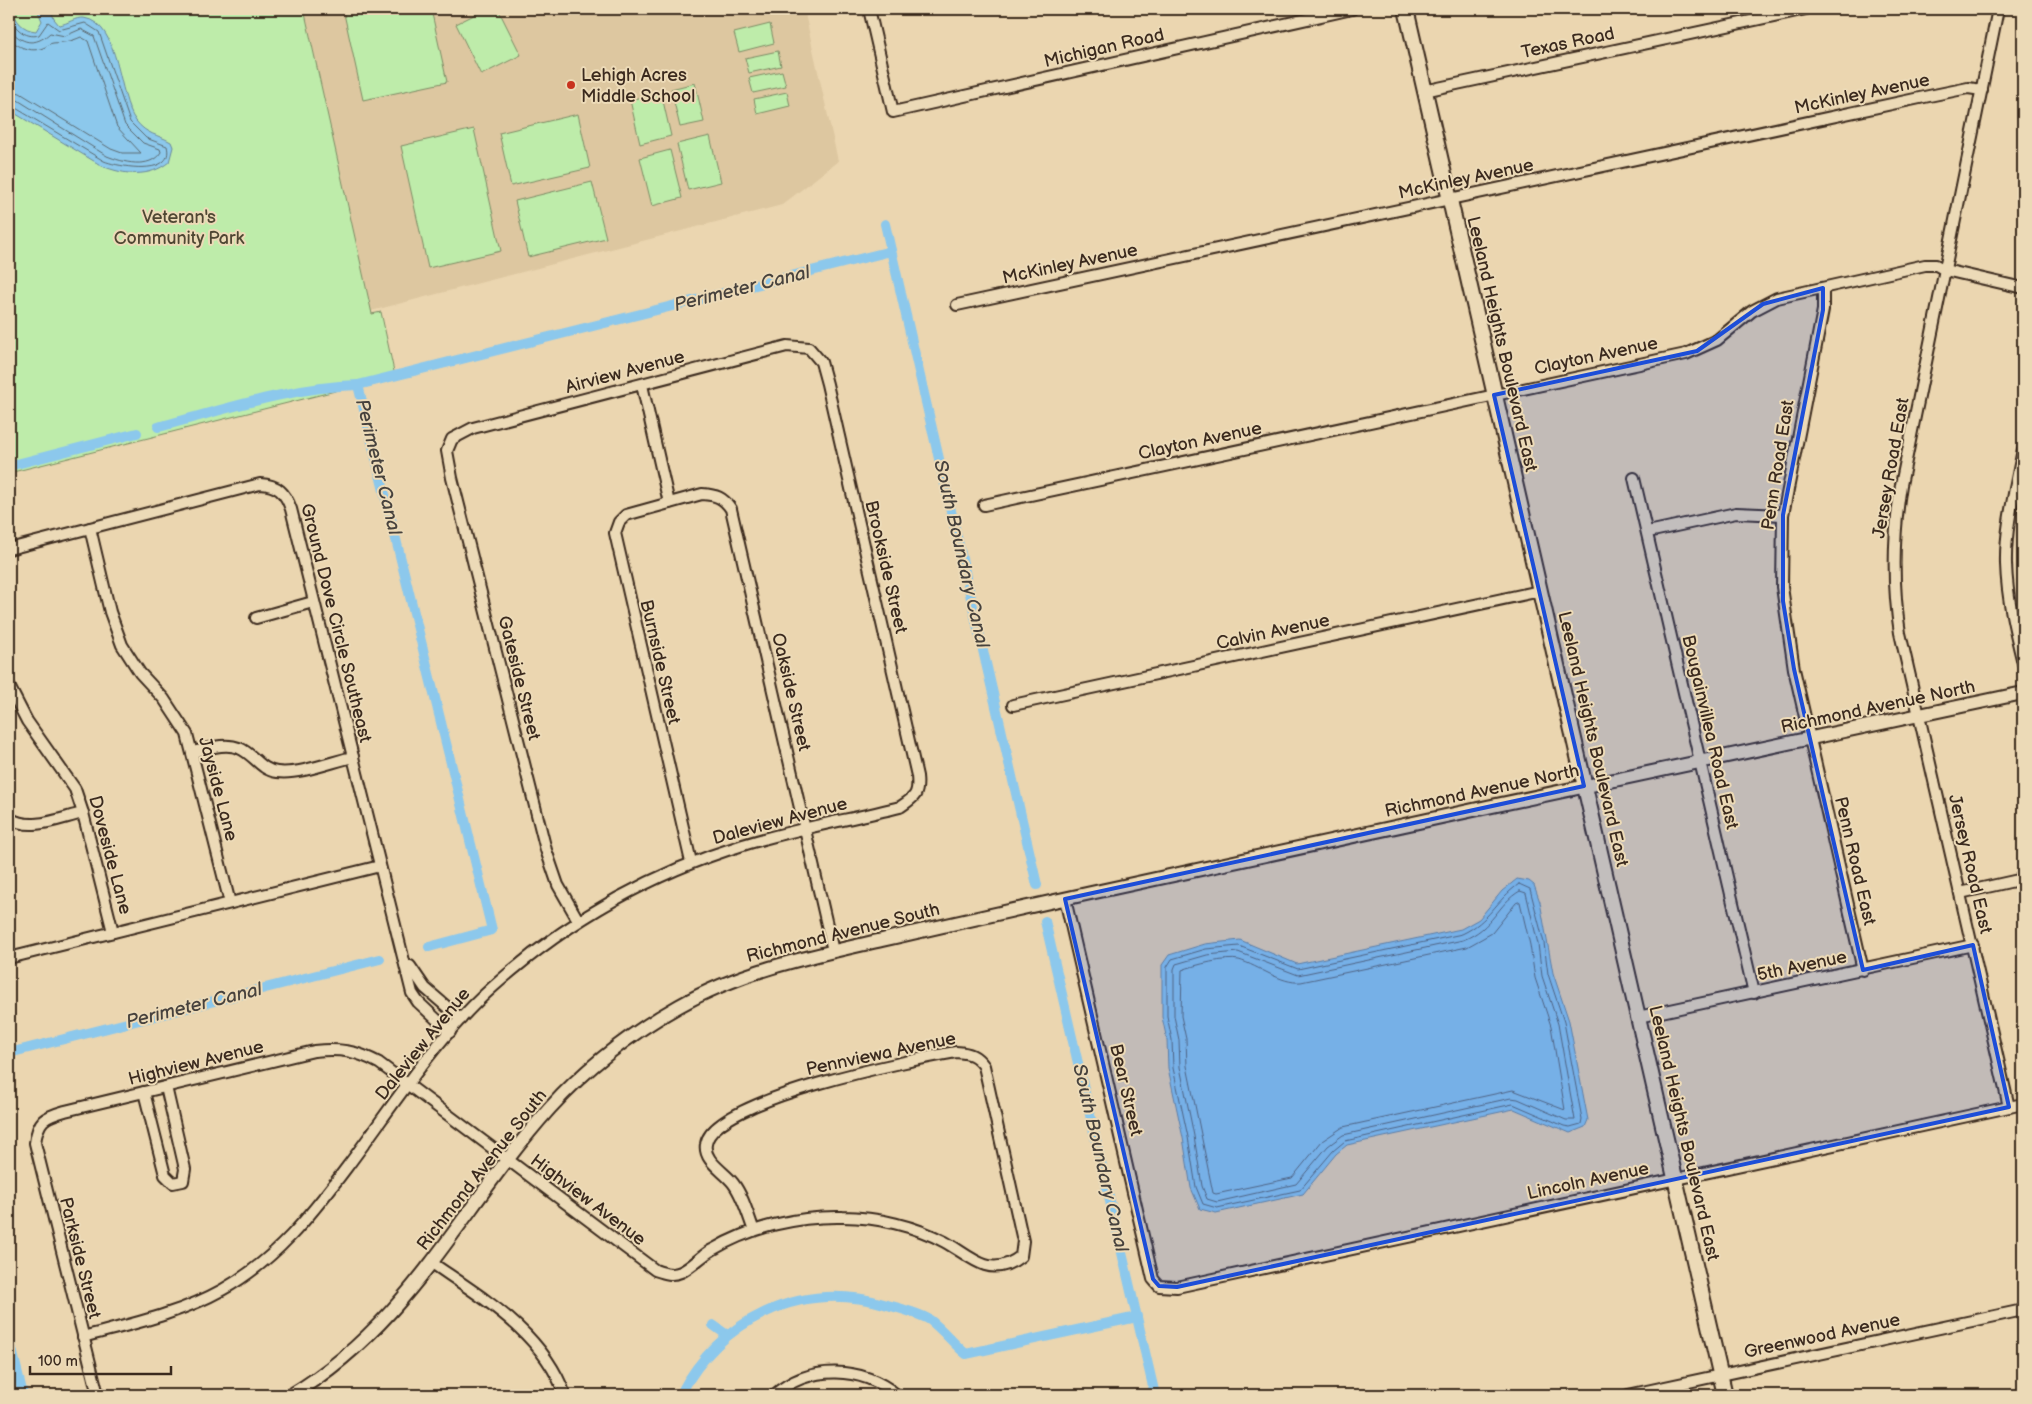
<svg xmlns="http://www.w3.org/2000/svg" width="2032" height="1404" viewBox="0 0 2032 1404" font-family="'Balsamiq Sans',sans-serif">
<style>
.built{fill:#ddc7a0}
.green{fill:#beecaa;stroke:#7c8b64}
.water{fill:#8cc8ec;stroke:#6c899a}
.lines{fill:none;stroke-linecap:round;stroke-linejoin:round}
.shore{stroke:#5b6970;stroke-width:1}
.canal{stroke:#8cc8ec;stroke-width:10}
.minor-casing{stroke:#3b2a1e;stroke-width:14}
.tertiary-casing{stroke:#3b2a1e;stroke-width:16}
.secondary-casing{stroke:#3b2a1e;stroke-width:18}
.minor{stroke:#ecdab7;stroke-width:10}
.tertiary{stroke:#ecdab7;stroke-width:12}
.secondary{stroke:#ecdab7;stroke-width:14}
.marked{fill:#1d4ed8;fill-opacity:0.2;stroke:#1d4ed8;stroke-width:4;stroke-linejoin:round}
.poi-dot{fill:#c8321e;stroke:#ecdab7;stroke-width:2}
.labels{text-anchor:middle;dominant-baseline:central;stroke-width:4;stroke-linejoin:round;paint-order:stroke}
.street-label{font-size:18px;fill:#3b2a1e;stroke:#ecdab7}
.poi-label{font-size:18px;fill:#3b2a1e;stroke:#ecdab7;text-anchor:start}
.park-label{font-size:18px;fill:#4f4733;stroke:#ecdab7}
.water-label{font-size:19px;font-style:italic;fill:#47423d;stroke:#ecdab7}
</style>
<rect width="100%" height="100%" fill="#ebd6b0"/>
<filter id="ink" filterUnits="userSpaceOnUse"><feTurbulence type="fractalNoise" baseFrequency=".02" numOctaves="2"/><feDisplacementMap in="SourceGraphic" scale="10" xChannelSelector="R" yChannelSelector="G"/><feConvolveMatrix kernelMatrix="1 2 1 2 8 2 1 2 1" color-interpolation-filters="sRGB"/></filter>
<g filter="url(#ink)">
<path class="built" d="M 304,9 L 804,9 L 838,161 L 782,205 L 371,311 Z"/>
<g class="green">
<path d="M 9,9 L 304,9 L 372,314 L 381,312 L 395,376 L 9,473 Z"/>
<path d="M 343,9 L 431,9 L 447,82 L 363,100 Z"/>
<path d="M 486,9 L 498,9 L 521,55 L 481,75 L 456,24 Z"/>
<path d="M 770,24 L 774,43 L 739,52 L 734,33 Z"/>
<path d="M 778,51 L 781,66 L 749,73 L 745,58 Z"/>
<path d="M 782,71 L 786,86 L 753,93 L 749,78 Z"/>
<path d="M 695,83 L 704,122 L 680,127 L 671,89 Z"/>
<path d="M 661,92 L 671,136 L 640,144 L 630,100 Z"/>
<path d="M 787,92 L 790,106 L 757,114 L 754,99 Z"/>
<path d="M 578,114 L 590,168 L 511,186 L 499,133 Z"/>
<path d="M 474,129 L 501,251 L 428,268 L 401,146 Z"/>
<path d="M 710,136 L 721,182 L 688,190 L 677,144 Z"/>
<path d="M 670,150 L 682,198 L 652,206 L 640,158 Z"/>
<path d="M 592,182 L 606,238 L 528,257 L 515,201 Z"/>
</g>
<g class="water">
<path d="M 9,9 L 13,9 C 15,21 23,30 36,31 L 42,21 L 37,9 L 51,9 L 54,19 L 59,25 C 68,24 75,17 84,18 C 121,24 117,96 136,121 C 147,135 157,134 171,142 L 173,147 L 169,162 C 149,178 125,175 102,166 L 16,114 L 9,105 Z"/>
<path d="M 1517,879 L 1529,881 L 1534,885 L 1540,902 L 1553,973 L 1569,1021 L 1588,1120 L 1585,1127 L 1570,1133 L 1514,1109 L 1347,1145 L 1336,1154 L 1303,1194 L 1216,1213 L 1200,1209 L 1191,1188 L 1183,1138 L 1168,1068 L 1167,1040 L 1162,1017 L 1162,965 L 1169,955 L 1205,944 L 1240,940 L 1297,964 L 1461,929 L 1479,919 L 1502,891 Z"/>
</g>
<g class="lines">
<g class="shore">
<path d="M 9,13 C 12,27 25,39 39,35 L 48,22 L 59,30 L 85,23 L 99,32 L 130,122 L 146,138 L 167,146 C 175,177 119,167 104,161 L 9,104"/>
<path d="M 9,28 C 21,44 35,47 50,33 L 65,36 L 81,29 L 94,36 L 125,125 L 143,143 L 160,149 L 161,152 C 150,170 122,162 107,156 L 16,99 L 9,98"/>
<path d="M 9,39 C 18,47 31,53 43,48 C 47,47 49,43 53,43 C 64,42 70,42 81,37 L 88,41 L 117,127 L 141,153 L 122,153 L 111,149 L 20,93 L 9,90"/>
<path d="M 1519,884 L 1530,889 L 1544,943 L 1548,974 L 1564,1022 L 1582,1119 L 1581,1124 L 1570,1127 L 1564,1126 L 1513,1104 L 1345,1141 L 1333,1151 L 1300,1190 L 1217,1208 L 1203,1204 L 1196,1187 L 1188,1137 L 1173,1068 L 1172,1040 L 1167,1016 L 1167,967 L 1172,959 L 1206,949 L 1239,946 L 1298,969 L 1462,934 C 1490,921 1495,901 1519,884 Z"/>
<path d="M 1520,891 L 1526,893 L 1538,944 L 1542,976 L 1558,1024 L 1575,1120 L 1566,1120 L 1518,1099 L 1511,1098 L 1343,1135 L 1328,1146 L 1296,1184 L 1217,1202 L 1207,1199 L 1202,1186 L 1194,1136 L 1180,1067 L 1179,1040 L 1174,1016 L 1174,969 L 1176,964 L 1207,955 L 1238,952 L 1298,975 L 1463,940 C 1494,928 1497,904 1520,891 Z"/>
<path d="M 1520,902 L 1530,945 L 1535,978 L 1551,1026 L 1565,1110 L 1513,1090 L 1343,1127 L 1322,1141 L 1292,1178 L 1216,1194 L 1213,1193 L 1187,1066 L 1186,1039 L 1181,1016 L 1182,970 C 1195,965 1226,957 1239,960 C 1259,966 1281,984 1301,982 L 1467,947 L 1492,933 L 1516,903 Z"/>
</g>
<g class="canal">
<path d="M 885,224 L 1037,885"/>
<path d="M 158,427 C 224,410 289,387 358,385"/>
<path d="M 9,466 L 137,433"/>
<path d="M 1045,921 L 1155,1395"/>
<path d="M 429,947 L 492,930 L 358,385 L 891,251"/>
<path d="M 9,1053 L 380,959"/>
<path d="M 713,1325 L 727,1335"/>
<path d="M 9,1337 L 23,1395"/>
<path d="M 680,1395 C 720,1320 799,1280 884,1304 C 898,1308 917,1312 930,1320 C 943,1330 954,1344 966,1354 L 1137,1317"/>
</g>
<g class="minor-casing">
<g id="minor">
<path d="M 869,9 L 893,112 L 1352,9"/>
<path d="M 1998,9 L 1901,485 C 1893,536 1892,583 1900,633 L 2009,1107"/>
<path d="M 1424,91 L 1806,9"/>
<path d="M 1823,288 L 1823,310 L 1783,515 L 1782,587 L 1794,669 L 1863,970"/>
<path d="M 957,305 L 1929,96 L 1968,88 L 1982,90"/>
<path d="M 642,385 L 669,503"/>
<path d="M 2023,449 C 2016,487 2005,526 2006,564 C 2007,598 2015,631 2023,663"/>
<path d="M 1634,478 L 1754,993"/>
<path d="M 984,505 L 1686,354 L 1717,340 L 1752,311 L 1777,298 L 1925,265 L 1936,265 L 1945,270 L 2023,288"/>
<path d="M 90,528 L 110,612 L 122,645 L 140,673 L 164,699 L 187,734 L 230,903"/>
<path d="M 1648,532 L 1736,513 L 1783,515"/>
<path d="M 9,549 L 260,484 C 278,485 285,492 291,509 L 412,993 L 418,1002 L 450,1032"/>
<path d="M 256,618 L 313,602"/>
<path d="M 9,686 L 27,721 L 75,789 L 83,813 L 113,932"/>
<path d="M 1013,705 L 1540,591"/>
<path d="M 193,752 C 207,749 225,742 239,748 C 254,754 260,770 277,772 C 299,775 331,762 353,757"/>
<path d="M 9,818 C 31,832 60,818 83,813"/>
<path d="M 691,862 L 615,533 L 619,522 L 626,515 L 702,494 C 716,495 723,497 731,509 L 833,951"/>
<path d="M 1960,893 L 2023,879"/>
<path d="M 1065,899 L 1153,1279 L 1159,1286 L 1177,1287 L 2023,1104"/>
<path d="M 9,958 L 380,866"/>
<path d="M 410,966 L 425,988 L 461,1019"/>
<path d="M 1638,1017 L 1973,945"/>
<path d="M 144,1092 L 165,1175 L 173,1183 L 183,1181 L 185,1169 L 166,1087"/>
<path d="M 432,1263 C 484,1299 543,1333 565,1395"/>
<path d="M 83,1337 C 131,1324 179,1314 222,1290 C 276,1260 311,1215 347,1167 C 392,1107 437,1036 494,986 C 567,921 649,874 743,845 C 794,829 848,820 900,807 C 915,797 919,795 917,776 L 827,384 L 821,362 L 809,348 L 787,346 L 473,428 L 452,439 L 447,451 L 452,478 L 546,850 L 558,885 L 578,920"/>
<path d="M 98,1395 L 35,1143 C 38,1120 44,1117 65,1111 L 314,1051 C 340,1048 357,1051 379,1063 L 655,1270 C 664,1273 672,1276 681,1272 C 692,1267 701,1256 712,1250 C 751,1227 798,1216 843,1217 C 877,1217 915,1226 945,1242 C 958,1249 972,1261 985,1265 C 998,1269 1011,1264 1021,1256 L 1023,1241 L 984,1066 C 976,1055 970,1053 956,1052 C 915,1059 712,1099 706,1144 C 703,1161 724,1171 733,1183 C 743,1196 748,1215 754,1231"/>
<path d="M 774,1395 C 810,1364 861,1366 897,1395"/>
<path d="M 1628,1395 L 2023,1310"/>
</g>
</g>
<g class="tertiary-casing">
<path id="tertiary" d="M 291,1395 C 410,1324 461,1207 550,1108 C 587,1067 631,1033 679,1006 C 742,970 812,956 882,940 C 954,923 1027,907 1100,891 C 1407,823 1716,759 2023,693"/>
</g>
<g class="secondary-casing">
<path id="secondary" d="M 1406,9 L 1725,1395"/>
</g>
<use href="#minor" class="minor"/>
<use href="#tertiary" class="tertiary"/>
<use href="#secondary" class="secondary"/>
</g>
</g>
<path class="marked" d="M 1823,288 L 1823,310 L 1783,515 L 1783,601 L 1794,669 L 1863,970 L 1973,945 L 2009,1107 L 1177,1287 L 1159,1286 L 1153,1279 L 1065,899 L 1584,786 L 1494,395 L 1697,351 L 1763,304 Z"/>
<circle class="poi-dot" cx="571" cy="85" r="5"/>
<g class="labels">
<g class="street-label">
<text transform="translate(1568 43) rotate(-12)">Texas Road</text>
<text transform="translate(1104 48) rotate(-13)">Michigan Road</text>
<text transform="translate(1862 94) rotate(-12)">McKinley Avenue</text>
<text transform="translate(1466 179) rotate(-12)">McKinley Avenue</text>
<text transform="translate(1070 264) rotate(-12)">McKinley Avenue</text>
<text transform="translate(1502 344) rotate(77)">Leeland Heights Boulevard East</text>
<text transform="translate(1596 356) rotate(-12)">Clayton Avenue</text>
<text transform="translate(625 372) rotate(-15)">Airview Avenue</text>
<text transform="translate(1200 441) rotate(-12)">Clayton Avenue</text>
<text transform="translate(1778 465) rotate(-81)">Penn Road East</text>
<text transform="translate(1891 468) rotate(-80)">Jersey Road East</text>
<text transform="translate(886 567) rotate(77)">Brookside Street</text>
<text transform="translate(336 623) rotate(76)">Ground Dove Circle Southeast</text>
<text transform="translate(1273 632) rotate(-12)">Calvin Avenue</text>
<text transform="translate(660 662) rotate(77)">Burnside Street</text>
<text transform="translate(519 678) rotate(76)">Gateside Street</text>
<text transform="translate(791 692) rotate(77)">Oakside Street</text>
<text transform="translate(1878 707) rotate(-12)">Richmond Avenue North</text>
<text transform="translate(1710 732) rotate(77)">Bougainvillea Road East</text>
<text transform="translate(1593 739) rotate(77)">Leeland Heights Boulevard East</text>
<text transform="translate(218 789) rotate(75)">Jayside Lane</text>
<text transform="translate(1482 791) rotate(-12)">Richmond Avenue North</text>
<text transform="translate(780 821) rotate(-15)">Daleview Avenue</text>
<text transform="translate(110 855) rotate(75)">Doveside Lane</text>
<text transform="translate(1855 861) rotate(77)">Penn Road East</text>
<text transform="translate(1970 864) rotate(77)">Jersey Road East</text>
<text transform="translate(843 933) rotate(-14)">Richmond Avenue South</text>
<text transform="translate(1802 966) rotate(-12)">5th Avenue</text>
<text transform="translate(423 1044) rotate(-51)">Daleview Avenue</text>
<text transform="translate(881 1054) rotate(-12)">Pennviewa Avenue</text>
<text transform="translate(196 1063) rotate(-14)">Highview Avenue</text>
<text transform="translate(1126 1090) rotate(77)">Bear Street</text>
<text transform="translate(1684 1133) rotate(77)">Leeland Heights Boulevard East</text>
<text transform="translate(482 1170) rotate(-52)">Richmond Avenue South</text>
<text transform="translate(1588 1181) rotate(-12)">Lincoln Avenue</text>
<text transform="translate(588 1200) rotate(37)">Highview Avenue</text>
<text transform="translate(80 1258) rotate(76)">Parkside Street</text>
<text transform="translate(1822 1336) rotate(-12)">Greenwood Avenue</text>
</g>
<g class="poi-label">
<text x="581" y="75">Lehigh Acres<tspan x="581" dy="21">Middle School</tspan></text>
</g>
<g class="park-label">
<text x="179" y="217">Veteran's<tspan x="179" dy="21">Community Park</tspan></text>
</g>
<g class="water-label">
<text transform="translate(742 289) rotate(-14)">Perimeter Canal</text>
<text transform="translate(378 467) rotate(76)">Perimeter Canal</text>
<text transform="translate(961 554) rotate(77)">South Boundary Canal</text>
<text transform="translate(194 1006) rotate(-14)">Perimeter Canal</text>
<text transform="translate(1100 1158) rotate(77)">South Boundary Canal</text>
</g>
</g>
<rect width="2032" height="1404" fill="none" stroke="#ecdab7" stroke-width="30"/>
<rect x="15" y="15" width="2002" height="1374" fill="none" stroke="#3b2a1e" stroke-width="2" filter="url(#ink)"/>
<path d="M30 1366v8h141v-8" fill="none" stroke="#3b2a1e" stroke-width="2.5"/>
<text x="38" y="1366" font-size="15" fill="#3b2a1e" stroke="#ecdab7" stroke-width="4" paint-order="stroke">100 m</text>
</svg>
